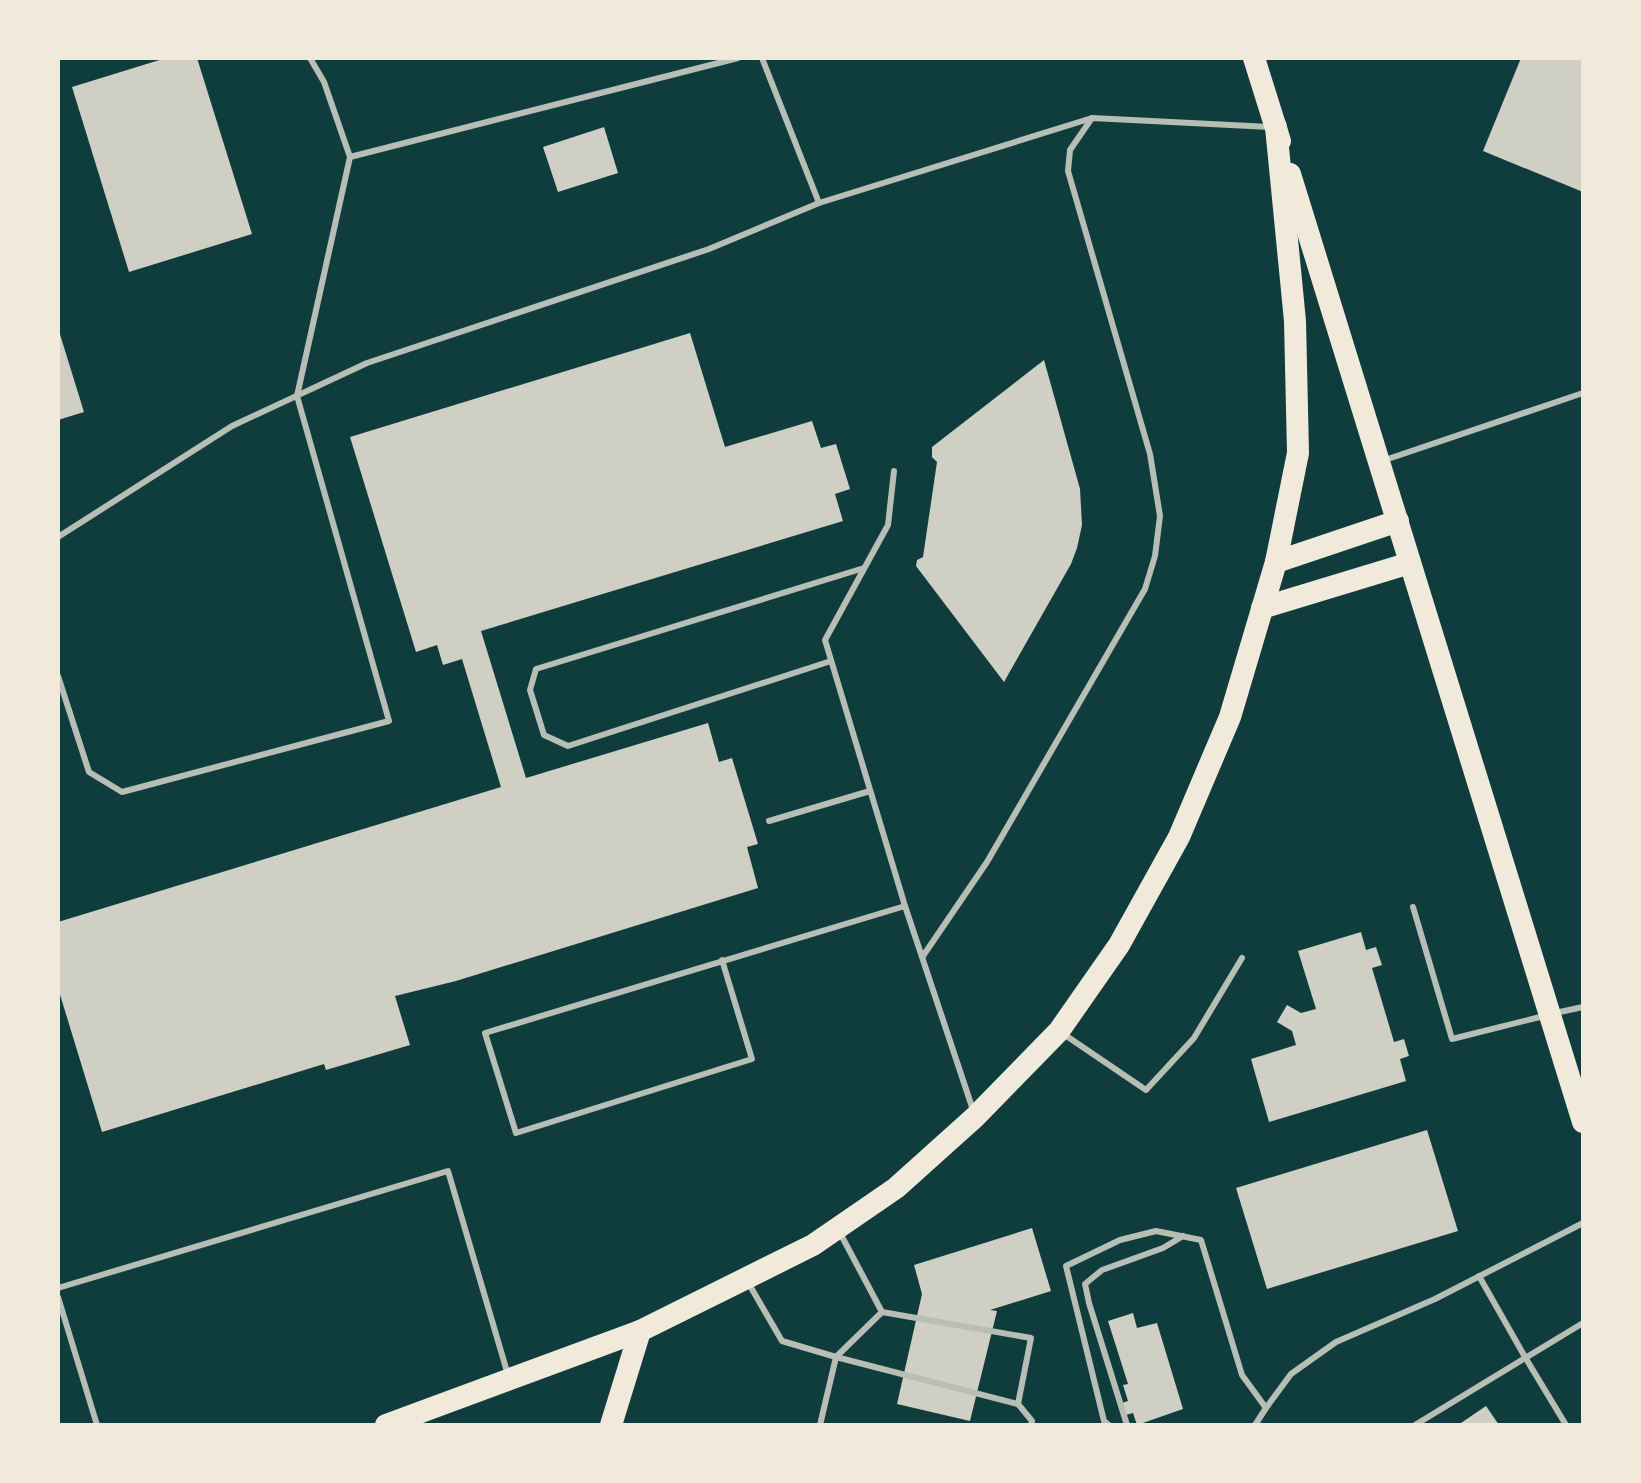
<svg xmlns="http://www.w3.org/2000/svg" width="1641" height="1483" viewBox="0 0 1641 1483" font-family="Lato,sans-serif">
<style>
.building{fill:#cfcfc3}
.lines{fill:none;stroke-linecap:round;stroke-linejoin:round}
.service{stroke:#b8beb3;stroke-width:6}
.trunk{stroke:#f1e9da;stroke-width:22}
</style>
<rect width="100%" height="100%" fill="#0f3d3e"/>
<g class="building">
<path d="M 166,58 L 197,58 L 252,234 L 129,272 L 72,87 Z"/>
<path d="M 1521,58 L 1583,58 L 1583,192 L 1483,151 Z"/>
<path d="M 604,127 L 618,173 L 558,192 L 543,147 Z"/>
<path d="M 58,328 L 84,412 L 58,420 Z"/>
<path d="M 690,333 L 725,447 L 812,421 L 821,448 L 836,444 L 850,489 L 835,494 L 843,521 L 481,631 L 526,778 L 708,723 L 719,762 L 732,758 L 758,844 L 747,847 L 758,888 L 456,981 L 395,996 L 410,1045 L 326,1070 L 324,1064 L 102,1132 L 58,988 L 58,922 L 501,787 L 462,659 L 443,665 L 437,645 L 416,652 L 350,437 Z"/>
<path d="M 1044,360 L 1080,489 L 1082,525 L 1077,548 L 1071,564 L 1004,682 L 916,566 L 917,560 L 923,557 L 937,462 L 932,457 L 932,447 Z"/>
<path d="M 1361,932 L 1366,950 L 1376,947 L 1382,965 L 1372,968 L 1394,1042 L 1404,1039 L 1409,1056 L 1400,1059 L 1406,1081 L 1269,1122 L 1251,1059 L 1296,1045 L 1292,1031 L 1277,1022 L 1287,1005 L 1301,1013 L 1316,1009 L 1298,951 Z"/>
<path d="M 1427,1130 L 1458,1231 L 1267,1289 L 1236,1188 Z"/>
<path d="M 1032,1228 L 1051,1291 L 990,1310 L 997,1311 L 970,1421 L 897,1404 L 922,1294 L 914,1265 Z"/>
<path d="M 1133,1313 L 1137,1328 L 1157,1323 L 1183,1409 L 1137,1425 L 1133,1413 L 1126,1415 L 1122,1403 L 1128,1401 L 1123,1385 L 1128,1384 L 1108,1321 Z"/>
<path d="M 1486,1406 L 1499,1425 L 1458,1425 Z"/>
</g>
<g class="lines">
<g class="service">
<path d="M 310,58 L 324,82 L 350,157 L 738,58"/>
<path d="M 762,58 L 819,203"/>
<path d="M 1382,461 L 1583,393"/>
<path d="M 894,471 L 888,525 L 825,640 L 905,906"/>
<path d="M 58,537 L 232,426 L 367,363 L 709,249 L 819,203 L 1092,118"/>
<path d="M 831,661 L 568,746 L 544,735 L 530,690 L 536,669 L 864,568"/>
<path d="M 58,676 L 89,772 L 122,792 L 389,721 L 297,396 L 350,157"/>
<path d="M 769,821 L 870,791"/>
<path d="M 1413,907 L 1452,1039 L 1544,1016"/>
<path d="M 923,956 L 987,862 L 1145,589 L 1155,556 L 1160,516 L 1150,454 L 1068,171 L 1070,150 L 1092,118 L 1270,127"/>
<path d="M 722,960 L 752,1059 L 516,1133 L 485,1033 L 905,906 L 973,1110"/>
<path d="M 1555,1013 L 1583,1007"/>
<path d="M 1062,1033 L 1146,1090 L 1194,1038 L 1242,958"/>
<path d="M 1479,1276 L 1525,1357 L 1566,1425"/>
<path d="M 749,1284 L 782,1341 L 836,1357 L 820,1425"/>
<path d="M 58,1288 L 448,1171 L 508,1375"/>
<path d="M 58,1297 L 97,1425"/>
<path d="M 882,1312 L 1031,1338 L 1018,1404 L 1032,1421 L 1031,1425"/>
<path d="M 836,1357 L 1018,1404"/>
<path d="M 836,1357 L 882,1312 L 839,1231"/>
<path d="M 1109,1425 L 1104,1421 L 1066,1266 L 1120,1240 L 1156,1231 L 1201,1240 L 1242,1375 L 1266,1408"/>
<path d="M 1127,1425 L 1089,1303 L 1085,1284 L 1102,1270 L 1163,1248 L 1183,1236"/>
<path d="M 1255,1425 L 1266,1408 L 1291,1374 L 1336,1342 L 1435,1299 L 1583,1223"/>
<path d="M 1415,1425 L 1583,1323"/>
</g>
<g class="trunk">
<path d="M 1254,58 L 1280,141"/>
<path d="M 1290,174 L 1583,1122"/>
<path d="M 1276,562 L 1398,521"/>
<path d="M 1262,608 L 1410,563"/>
<path d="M 386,1425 L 640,1331 L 813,1245 L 896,1188 L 975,1117 L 1059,1031 L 1119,945 L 1179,837 L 1230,717 L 1276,562 L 1298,453 L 1295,321 L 1276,127"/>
<path d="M 611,1425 L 640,1331"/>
</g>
</g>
<rect width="1641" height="1483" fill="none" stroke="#f1e9da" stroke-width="120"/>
</svg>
